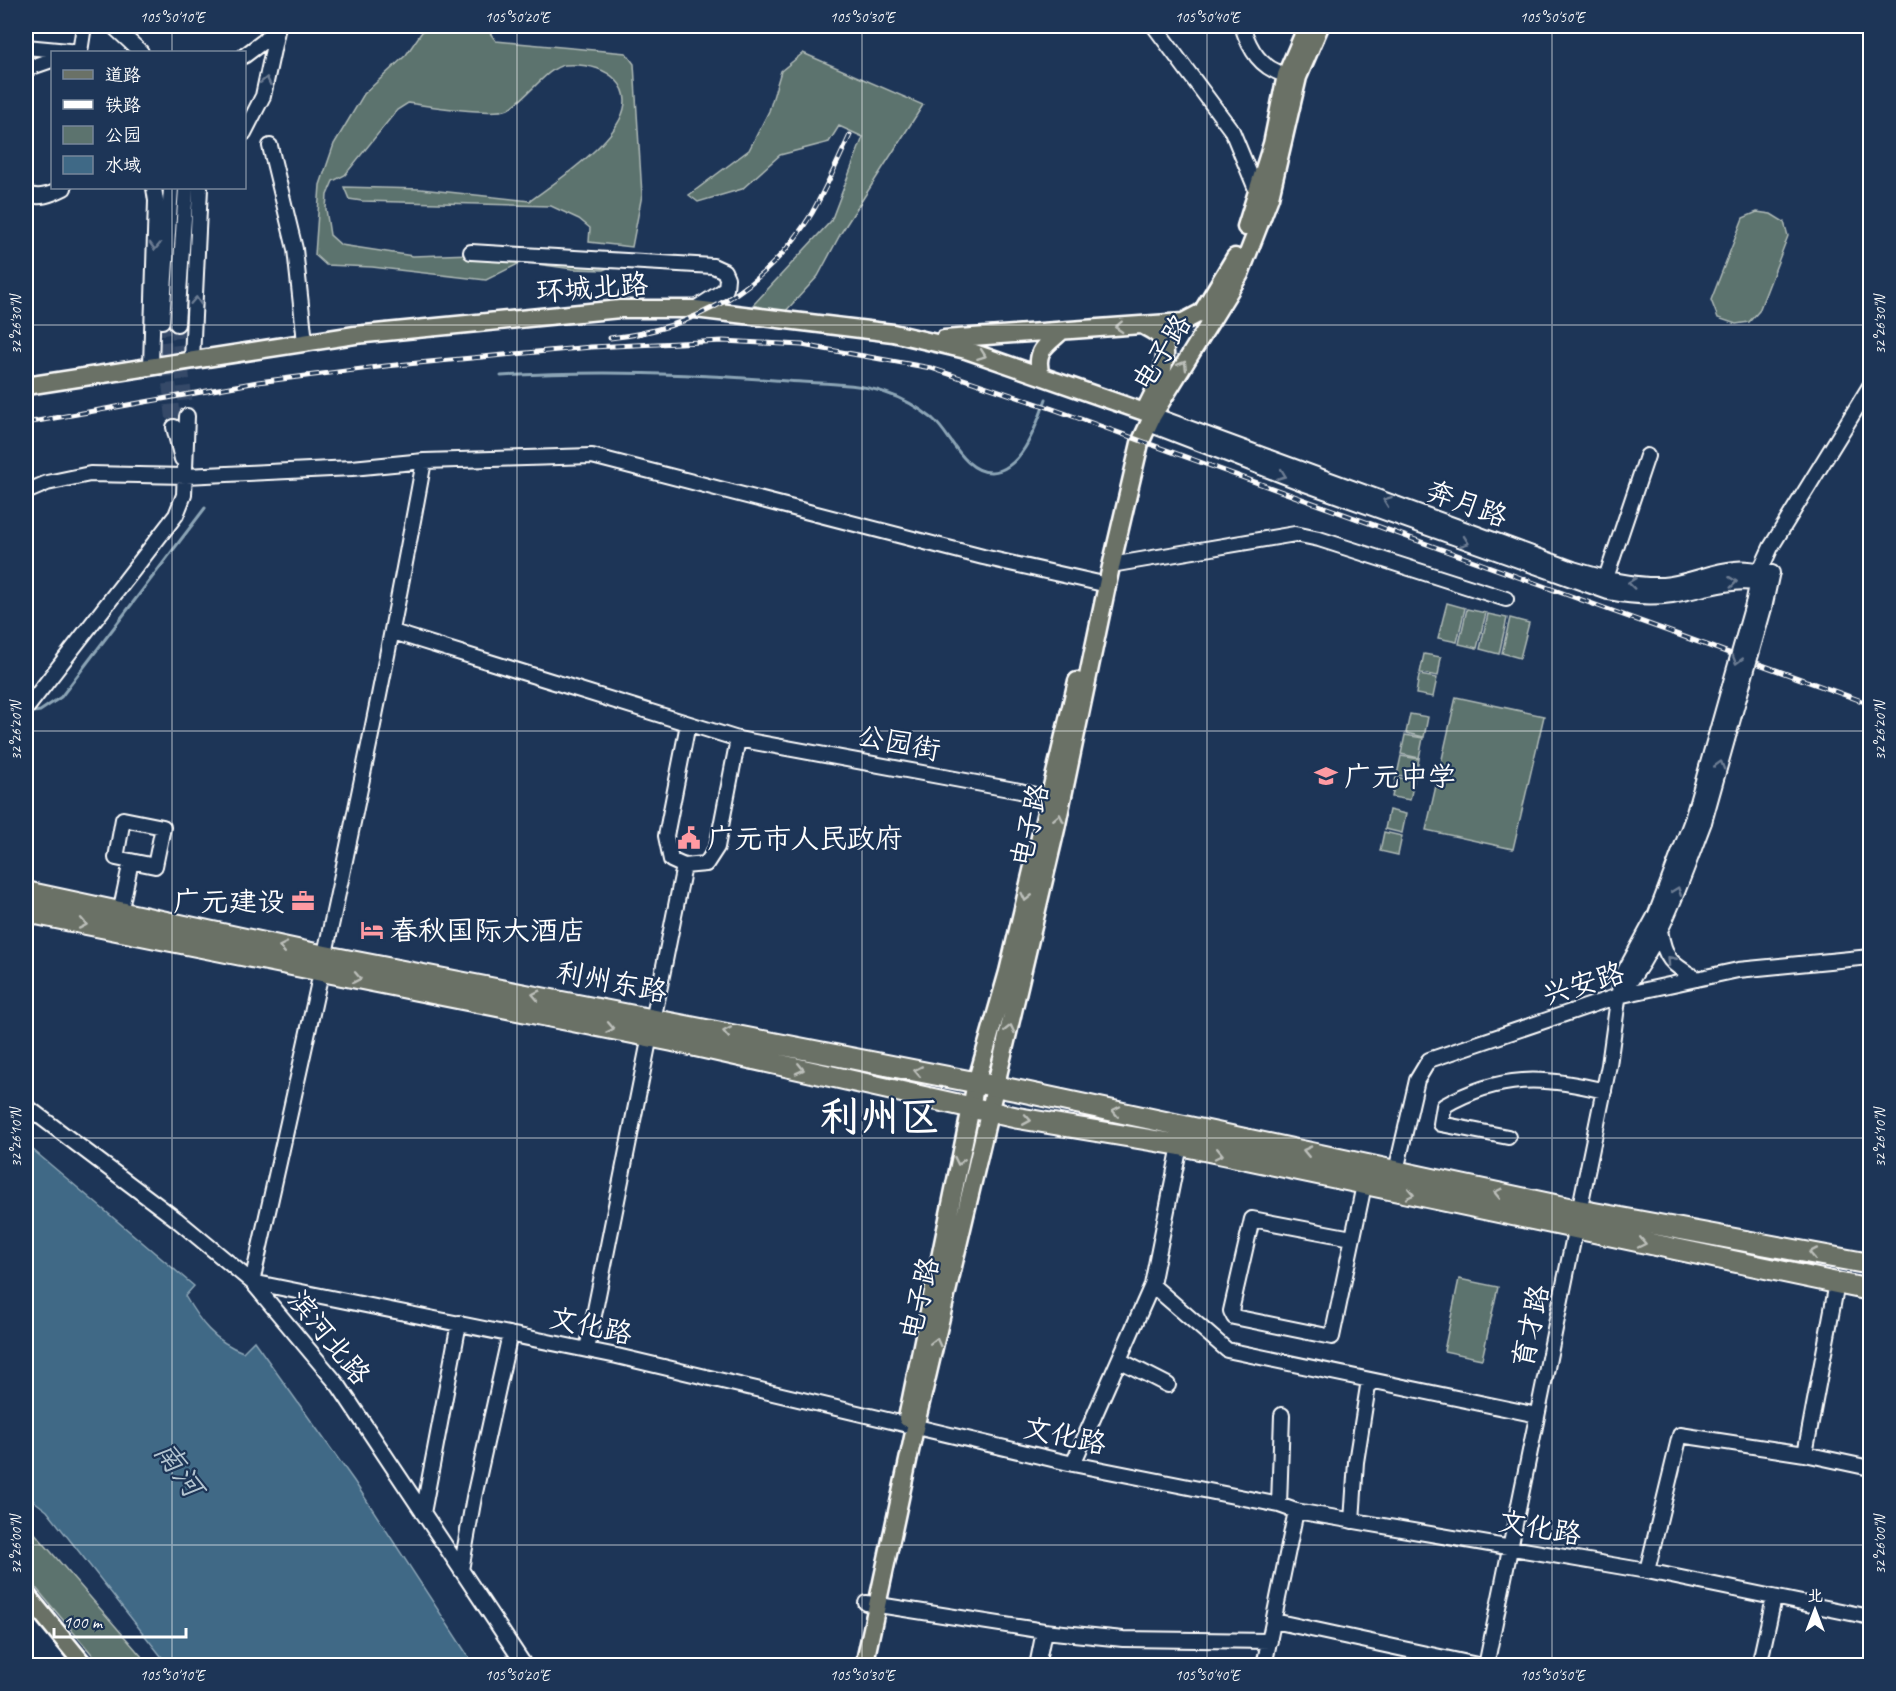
<svg xmlns="http://www.w3.org/2000/svg" width="1896" height="1691" font-family="Caveat,'LXGW WenKai TC',sans-serif">
  <style>
    .green { fill: #5c736e; stroke: #aeb9b6; stroke-width: 1.5 }
    .water { fill: #3f6986; stroke: #8ca5b6; stroke-width: 1.5 }
    .lines { fill: none; stroke-linecap: round; stroke-linejoin: round }
    .stream { stroke: #8ca5b6; stroke-width: 3 }
    .minor-tunnel { stroke: #344968; stroke-width: 14; stroke-dasharray: 14 7; stroke-linecap: butt }
    .minor-casing { stroke: #fff; stroke-width: 18 }
    .major-casing { stroke: #fff; stroke-width: 21 }
    .highway-casing { stroke: #fff; stroke-width: 24 }
    .minor { stroke: #1d3557; stroke-width: 14 }
    .major { stroke: #6a7166; stroke-width: 16 }
    .highway { stroke: #6a7166; stroke-width: 20 }
    .rail-casing { stroke: #fff; stroke-width: 5 }
    .rail { stroke: #1d3557; stroke-width: 3; stroke-dasharray: 9; stroke-linecap: butt }
    .minor-bridge-casing { stroke: #fff; stroke-width: 18; stroke-linecap: butt }
    .minor-bridge { stroke: #1d3557; stroke-width: 14 }
    .oneway { stroke: #6c7c92 }
    .oneway2 { stroke: #bcbfba }
    .ticks { fill: none; stroke: #fff; stroke-width: 1.5; stroke-opacity: 0.45 }
    .labels { text-anchor: middle; stroke-width: 4.5; stroke-linejoin: round; paint-order: stroke }
    .street-label { font-size: 28px; fill: #fff; stroke: #1d3557 }
    .poi-label { font-size: 28px; fill: #fff; stroke: #1d3557; text-anchor: start }
    .water-label { font-size: 30px; font-style: italic; fill: #b2c3cf; stroke: #1d3557 }
    .town-label { font-size: 40px; font-weight: bold; fill: #fff; stroke: #1d3557 }
    .neatline { fill: none; stroke: #fff; stroke-width: 2 }
    .ticks-label { font-size: 15px; text-anchor: middle; fill: #fff }
  </style>
  <rect width="100%" height="100%" fill="#1d3557"/>
  <filter id="ink" filterUnits="userSpaceOnUse"><feTurbulence type="fractalNoise" baseFrequency=".0167" numOctaves="2"/><feDisplacementMap in="SourceGraphic" scale="12" xChannelSelector="R" yChannelSelector="G"/><feConvolveMatrix kernelMatrix="1 2 1 2 8 2 1 2 1" color-interpolation-filters="sRGB"/></filter>
  <g filter="url(#ink)">
    <!-- green -->
    <path class="green" d="M 426,26 L 479,26 L 487,29 L 496,41 L 626,53 L 634,64 L 642,195 L 632,247 L 589,242 L 590,228 L 579,219 L 551,206 L 362,201 L 349,199 L 344,187 L 421,189 L 530,201 C 556,181 655,120 616,80 C 603,67 583,64 565,65 C 547,67 527,99 508,109 C 494,116 427,106 408,103 L 397,110 L 345,175 L 333,181 L 327,195 L 326,209 L 330,235 L 341,245 L 413,256 L 472,254 L 615,265 L 603,270 L 573,269 L 522,262 L 486,280 L 372,267 L 326,265 L 315,255 L 320,185 L 334,144 L 364,94 L 406,55 Z
      M 803,53 L 923,105 L 841,233 L 818,276 L 784,313 L 753,305 L 831,221 L 863,137 L 839,126 L 829,142 L 780,155 L 742,189 L 698,202 L 689,195 L 749,150 L 769,111 L 781,71 Z
      M 1757,212 L 1771,214 L 1784,222 L 1788,236 L 1759,311 L 1749,322 L 1736,324 L 1718,318 L 1711,300 L 1743,218 Z
      M 1447,603 L 1465,608 L 1457,642 L 1438,638 Z
      M 1467,609 L 1486,613 L 1477,648 L 1459,644 Z
      M 1488,614 L 1507,618 L 1499,654 L 1480,649 Z
      M 1510,618 L 1529,623 L 1520,658 L 1502,653 Z
      M 1424,654 L 1441,657 L 1438,676 L 1420,673 Z
      M 1419,675 L 1437,678 L 1433,697 L 1416,694 Z
      M 1456,697 L 1544,716 L 1513,849 L 1426,830 Z
      M 1410,714 L 1428,717 L 1424,737 L 1406,733 Z
      M 1405,735 L 1423,738 L 1419,758 L 1401,754 Z
      M 1401,756 L 1419,759 L 1415,778 L 1397,775 Z
      M 1396,777 L 1414,781 L 1410,800 L 1392,797 Z
      M 1389,810 L 1406,814 L 1402,833 L 1385,829 Z
      M 1384,832 L 1402,836 L 1398,855 L 1380,851 Z
      M 1459,1279 L 1498,1287 L 1482,1359 L 1444,1351 Z
      M 26,1523 L 149,1665 L 101,1665 L 26,1576 Z"/>
    <!-- water -->
    <path class="water" d="M 26,1144 L 194,1286 L 185,1296 C 200,1322 214,1341 243,1352 L 254,1341 L 354,1481 L 474,1665 L 168,1665 L 47,1511 L 26,1495 Z"/>
    <g class="lines">
      <!-- stream -->
      <path class="stream" d="M 501,376 C 597,370 691,373 787,381 C 819,384 856,382 886,393 C 905,399 918,407 933,419 C 951,435 964,473 992,472 C 1023,470 1037,423 1046,399
        M 28,713 L 40,711 L 61,697 L 205,508"/>
      <!-- minor-tunnel -->
      <path class="minor-tunnel" d="M 162,321 L 174,427
        M 177,324 L 187,416"/>
      <!-- minor casing -->
      <g class="minor-casing">
        <path id="minor" d="M 113,26 L 141,52
          M 1154,26 L 1232,131 L 1258,194
          M 1242,26 C 1250,50 1260,68 1286,75
          M 26,47 L 79,52
          M 80,52 L 84,26
          M 244,56 L 264,41 L 276,27
          M 26,69 L 52,60
          M 244,133 L 263,96 L 278,26
          M 270,146 L 295,249 L 305,342
          M 26,193 C 38,200 52,194 64,188
          M 471,252 L 713,266 L 724,271 L 727,278 L 726,289 L 695,309
          M 162,321 L 171,188
          M 177,324 L 186,188
          M 192,359 L 200,188
          M 151,365 L 156,201 L 154,188
          M 1153,415 L 1573,569 C 1603,578 1632,586 1663,585 C 1688,583 1711,571 1735,569 C 1748,567 1759,571 1772,573
          M 1149,424 L 1305,484 L 1608,592 C 1628,596 1651,598 1672,595 C 1708,589 1731,577 1768,585
          M 174,427 L 182,459
          M 424,461 C 374,736 314,1009 252,1282 L 617,1356 L 1073,1464 L 1279,1505 L 1296,1511 L 1647,1571 L 1870,1617
          M 26,492 L 47,483 L 90,474 L 186,476 L 352,468 L 424,461 L 592,456 L 983,557 L 1099,583
          M 1111,565 L 1295,534 L 1319,539 L 1506,599
          M 1606,578 L 1647,456
          M 1753,604 L 1760,571 L 1771,547 L 1870,386
          M 1764,608 L 1771,576
          M 393,632 L 738,739 L 717,847 L 706,864 L 684,866 L 671,860 L 666,836 L 688,724
          M 26,709 L 176,515 L 184,495 L 187,416
          M 738,739 L 1020,791 L 1049,799
          M 123,819 L 163,827 L 155,866 L 116,858 Z
          M 120,913 L 131,861
          M 1660,930 C 1665,961 1672,964 1697,979
          M 1620,995 C 1661,944 1681,882 1704,822
          M 26,1106 L 176,1219 L 252,1282 L 339,1386 L 525,1666
          M 1508,1137 L 1441,1124 L 1444,1106 C 1499,1074 1545,1076 1604,1091
          M 1396,1171 L 1417,1080 L 1429,1060 L 1618,996 L 1738,970 L 1870,957
          M 1352,1238 L 1252,1219 L 1231,1311 L 1234,1317 L 1332,1337 L 1364,1185
          M 1152,1285 L 1227,1350 L 1537,1415
          M 587,1350 L 684,866
          M 1119,1360 L 1168,1385
          M 1805,1454 L 1837,1283
          M 1073,1464 L 1152,1285 L 1180,1145
          M 1279,1505 L 1282,1415
          M 423,1513 L 459,1323
          M 1352,1521 L 1356,1462 L 1369,1380
          M 461,1570 L 474,1497 L 510,1334
          M 1647,1571 L 1680,1435 L 1805,1454 L 1870,1468
          M 866,1603 L 1044,1631 L 1123,1639 L 1270,1641
          M 1274,1621 L 1482,1666
          M 1037,1666 L 1044,1631
          M 1264,1666 L 1296,1511
          M 1486,1666 L 1609,1065 L 1621,978 L 1656,914 L 1692,820
          M 1759,1666 L 1774,1598"/>
      </g>
      <!-- major casing -->
      <g class="major-casing">
        <path id="major" d="M 1246,227 L 1272,144 L 1286,75 L 1307,26
          M 1142,325 C 1147,328 1154,331 1158,335 C 1177,354 1153,393 1144,412
          M 944,339 L 1183,322 L 1202,312 L 1235,257
          M 1041,376 C 1034,351 1045,346 1062,331
          M 26,386 L 355,335 L 620,309 L 695,309 L 893,333 L 966,350 L 1153,415
          M 907,1418 L 976,1083 L 1008,972 L 1077,681
          M 26,1594 L 85,1666
          M 864,1666 L 915,1428 L 1056,829 L 1110,571 L 1140,443 L 1153,415 L 1240,274 L 1270,197 L 1298,77 L 1320,26"/>
      </g>
      <!-- highway casing -->
      <g class="highway-casing">
        <path id="highway" d="M 26,892 L 325,956 L 1020,1091 L 1578,1210 L 1870,1264
          M 26,912 L 673,1041 L 1018,1118 L 1180,1145 L 1870,1290"/>
      </g>
      <!-- minor -->
      <use href="#minor" class="minor"/>
      <!-- major -->
      <use href="#major" class="major"/>
      <!-- highway -->
      <use href="#highway" class="highway"/>
      <!-- rail casing -->
      <g class="rail-casing">
        <path id="rail" d="M 610,338 C 695,329 767,288 812,213 C 826,188 838,161 850,135
          M 26,423 L 258,382 L 386,366 L 591,347 L 723,341 L 802,345 L 931,368 L 1053,409 L 1870,704"/>
      </g>
      <!-- rail -->
      <use href="#rail" class="rail"/>
      <!-- minor-bridge casing -->
      <g class="minor-bridge-casing">
        <path id="minor-bridge" d="M 1692,820 L 1753,604
          M 1704,822 L 1764,608"/>
      </g>
      <!-- minor-bridge -->
      <use href="#minor-bridge" class="minor-bridge"/>
    </g>
    <!-- one-way arrows -->
    <defs><path id="oneway-chevron" d="M-2-3.5L2.5 0L-2 3.5" fill="none" stroke-width="1.6" stroke-linecap="round" stroke-linejoin="round" transform="scale(1.5)"/></defs>
    <g class="oneway">
      <use href="#oneway-chevron" transform="translate(266 81) rotate(-78)"/>
      <use href="#oneway-chevron" transform="translate(155 246) rotate(92)"/>
      <use href="#oneway-chevron" transform="translate(196 301) rotate(-87)"/>
      <use href="#oneway-chevron" transform="translate(1282 475) rotate(21)"/>
      <use href="#oneway-chevron" transform="translate(1387 501) rotate(-160)"/>
      <use href="#oneway-chevron" transform="translate(1465 542) rotate(20)"/>
      <use href="#oneway-chevron" transform="translate(1733 582) rotate(-7)"/>
      <use href="#oneway-chevron" transform="translate(1632 583) rotate(-173)"/>
      <use href="#oneway-chevron" transform="translate(1737 660) rotate(106)"/>
      <use href="#oneway-chevron" transform="translate(1720 765) rotate(-74)"/>
      <use href="#oneway-chevron" transform="translate(1677 891) rotate(-69)"/>
      <use href="#oneway-chevron" transform="translate(1671 960) rotate(-132)"/>
    </g>
    <g class="oneway2">
      <use href="#oneway-chevron" transform="translate(1119 327) rotate(177)"/>
      <use href="#oneway-chevron" transform="translate(982 355) rotate(20)"/>
      <use href="#oneway-chevron" transform="translate(1183 365) rotate(-59)"/>
      <use href="#oneway-chevron" transform="translate(1059 818) rotate(-78)"/>
      <use href="#oneway-chevron" transform="translate(1026 897) rotate(103)"/>
      <use href="#oneway-chevron" transform="translate(83 924) rotate(11)"/>
      <use href="#oneway-chevron" transform="translate(283 947) rotate(-168)"/>
      <use href="#oneway-chevron" transform="translate(357 978) rotate(11)"/>
      <use href="#oneway-chevron" transform="translate(536 995) rotate(-169)"/>
      <use href="#oneway-chevron" transform="translate(610 1028) rotate(11)"/>
      <use href="#oneway-chevron" transform="translate(1010 1029) rotate(-77)"/>
      <use href="#oneway-chevron" transform="translate(727 1032) rotate(-169)"/>
      <use href="#oneway-chevron" transform="translate(800 1069) rotate(13)"/>
      <use href="#oneway-chevron" transform="translate(918 1071) rotate(-169)"/>
      <use href="#oneway-chevron" transform="translate(1116 1111) rotate(-168)"/>
      <use href="#oneway-chevron" transform="translate(1027 1120) rotate(10)"/>
      <use href="#oneway-chevron" transform="translate(1307 1151) rotate(-167)"/>
      <use href="#oneway-chevron" transform="translate(1219 1154) rotate(12)"/>
      <use href="#oneway-chevron" transform="translate(959 1161) rotate(102)"/>
      <use href="#oneway-chevron" transform="translate(1498 1193) rotate(-168)"/>
      <use href="#oneway-chevron" transform="translate(1410 1194) rotate(12)"/>
      <use href="#oneway-chevron" transform="translate(1642 1243) rotate(12)"/>
      <use href="#oneway-chevron" transform="translate(1813 1253) rotate(-169)"/>
      <use href="#oneway-chevron" transform="translate(936 1342) rotate(-76)"/>
    </g>
  </g>
  <!-- ticks -->
  <path class="ticks" d="M 172,26 L 172,52M 517,26 L 517,1666M 862,26 L 862,1666M 1207,26 L 1207,1666M 1552,26 L 1552,1666M 172,188 L 172,1666M 26,325 L 1870,325M 26,731 L 1870,731M 26,1138 L 1870,1138M 26,1545 L 1870,1545"/>
  <!-- icons -->
  <defs>
    <g id="school-bare" transform="scale(1.8)"><path d="M0-5L7-2L0 1L-7-2ZM-4 1L0 2.5L4 1V4Q0 6-4 4Z" fill="#ff9aa2" stroke="#1d3557" stroke-width="2.5" paint-order="stroke"/></g>
    <g id="civic-bare" transform="scale(1.8)"><path d="M-.6-6.5H3V-4.5H.6V-3L4-1V1h2V6H-6V1h2V-1L-.6-3ZM-1.2 2.5V6h2.4V2.5Z" fill="#ff9aa2" stroke="#1d3557" stroke-width="2.5" paint-order="stroke"/></g>
    <g id="office-bare" transform="scale(1.8)"><path d="M-6-3h4V-5.5h4V-3h4V5H-6ZM-1-4.5V-3h2v-1.5ZM-6 0V1H6V0Z" fill="#ff9aa2" stroke="#1d3557" stroke-width="2.5" paint-order="stroke"/></g>
    <g id="hotel-bare" transform="scale(1.8)"><path d="M-6-4.5h1.5V1H6V5H4.5V3h-9V5H-6ZM-4 0a1.8 1.8 0 1 1 3.6 0ZM.5 0V-2.5h3Q6-2.5 6 0Z" fill="#ff9aa2" stroke="#1d3557" stroke-width="2.5" paint-order="stroke"/></g>
  </defs>
  <g fill-rule="evenodd">
    <use href="#school-bare" x="1326" y="776"/>
    <use href="#civic-bare" x="689" y="838"/>
    <use href="#office-bare" x="303" y="901"/>
    <use href="#hotel-bare" x="372" y="930"/>
  </g>
  <g class="labels">
    <!-- street labels -->
    <g class="street-label">
      <text transform="translate(592 287) rotate(-4)" y="10">环城北路</text>
      <text transform="translate(1161 352) rotate(-58)" y="10">电子路</text>
      <text transform="translate(1467 503) rotate(20)" y="10">奔月路</text>
      <text transform="translate(899 742) rotate(11)" y="10">公园街</text>
      <text transform="translate(1029 825) rotate(-77)" y="10">电子路</text>
      <text transform="translate(612 981) rotate(11)" y="10">利州东路</text>
      <text transform="translate(1583 983) rotate(-17)" y="10">兴安路</text>
      <text transform="translate(919 1298) rotate(-76)" y="10">电子路</text>
      <text transform="translate(591 1325) rotate(12)" y="10">文化路</text>
      <text transform="translate(1530 1326) rotate(-78)" y="10">育才路</text>
      <text transform="translate(330 1337) rotate(51)" y="10">滨河北路</text>
      <text transform="translate(1065 1435) rotate(12)" y="10">文化路</text>
      <text transform="translate(1540 1527) rotate(10)" y="10">文化路</text>
    </g>
    <!-- poi labels -->
    <g class="poi-label">
      <text x="1344" y="786">广元中学</text>
      <text x="707" y="848">广元市人民政府</text>
      <text x="285" y="911" text-anchor="end">广元建设</text>
      <text x="390" y="940">春秋国际大酒店</text>
    </g>
    <!-- water labels -->
    <g class="water-label">
      <text transform="translate(179 1469) rotate(54)" y="10">南河</text>
    </g>
    <!-- town labels -->
    <g class="town-label">
      <text x="880" y="1130">利州区</text>
    </g>
  </g>
  <!-- margin -->
  <rect width="1896" height="1691" fill="none" stroke="#1d3557" stroke-width="66"/>
  <!-- legend -->
  <rect x="51" y="51" width="195" height="138" fill="#1d3557" stroke="#77869a" stroke-width="1.5"/>
  <rect x="63" y="70" width="30" height="9" fill="#6a7166" stroke="#77869a" stroke-width="1.5"/>
  <text x="105" y="81" font-size="18" fill="#ffffff">道路</text>
  <rect x="63" y="100" width="30" height="9" fill="#ffffff" stroke="#77869a" stroke-width="1.5"/>
  <text x="105" y="111" font-size="18" fill="#ffffff">铁路</text>
  <rect x="63" y="126" width="30" height="18" fill="#5c736e" stroke="#77869a" stroke-width="1.5"/>
  <text x="105" y="141" font-size="18" fill="#ffffff">公园</text>
  <rect x="63" y="156" width="30" height="18" fill="#3f6986" stroke="#77869a" stroke-width="1.5"/>
  <text x="105" y="171" font-size="18" fill="#ffffff">水域</text>
  <!-- north arrow -->
  <g transform="translate(1815 1610)" stroke="#1d3557" stroke-width="4.5" paint-order="stroke">
  <path d="M0-4.5L10 22L0 15L-10 22Z" fill="#ffffff"/>
  <text y="-9" font-size="16" font-weight="bold" text-anchor="middle" fill="#ffffff">北</text>
  </g>
  <!-- scale -->
  <path d="M54 1628v9h132v-9" fill="none" stroke="#ffffff" stroke-width="3"/>
  <text x="63" y="1628" font-size="18" fill="#ffffff" stroke="#1d3557" stroke-width="4.5" paint-order="stroke">100 m</text>
  <rect x="33" y="33" width="1830" height="1625" class="neatline"/>
  <g class="ticks-label">
    <text x="172" y="22">105°50'10"E</text>
    <text x="517" y="22">105°50'20"E</text>
    <text x="862" y="22">105°50'30"E</text>
    <text x="1207" y="22">105°50'40"E</text>
    <text x="1552" y="22">105°50'50"E</text>
    <text transform="translate(16 325) rotate(-90)" y="5">32°26'30"N</text>
    <text transform="translate(1880 325) rotate(-90)" y="5">32°26'30"N</text>
    <text transform="translate(16 731) rotate(-90)" y="5">32°26'20"N</text>
    <text transform="translate(1880 731) rotate(-90)" y="5">32°26'20"N</text>
    <text transform="translate(16 1138) rotate(-90)" y="5">32°26'10"N</text>
    <text transform="translate(1880 1138) rotate(-90)" y="5">32°26'10"N</text>
    <text transform="translate(16 1545) rotate(-90)" y="5">32°26'00"N</text>
    <text transform="translate(1880 1545) rotate(-90)" y="5">32°26'00"N</text>
    <text x="172" y="1680">105°50'10"E</text>
    <text x="517" y="1680">105°50'20"E</text>
    <text x="862" y="1680">105°50'30"E</text>
    <text x="1207" y="1680">105°50'40"E</text>
    <text x="1552" y="1680">105°50'50"E</text>
  </g>
</svg>
